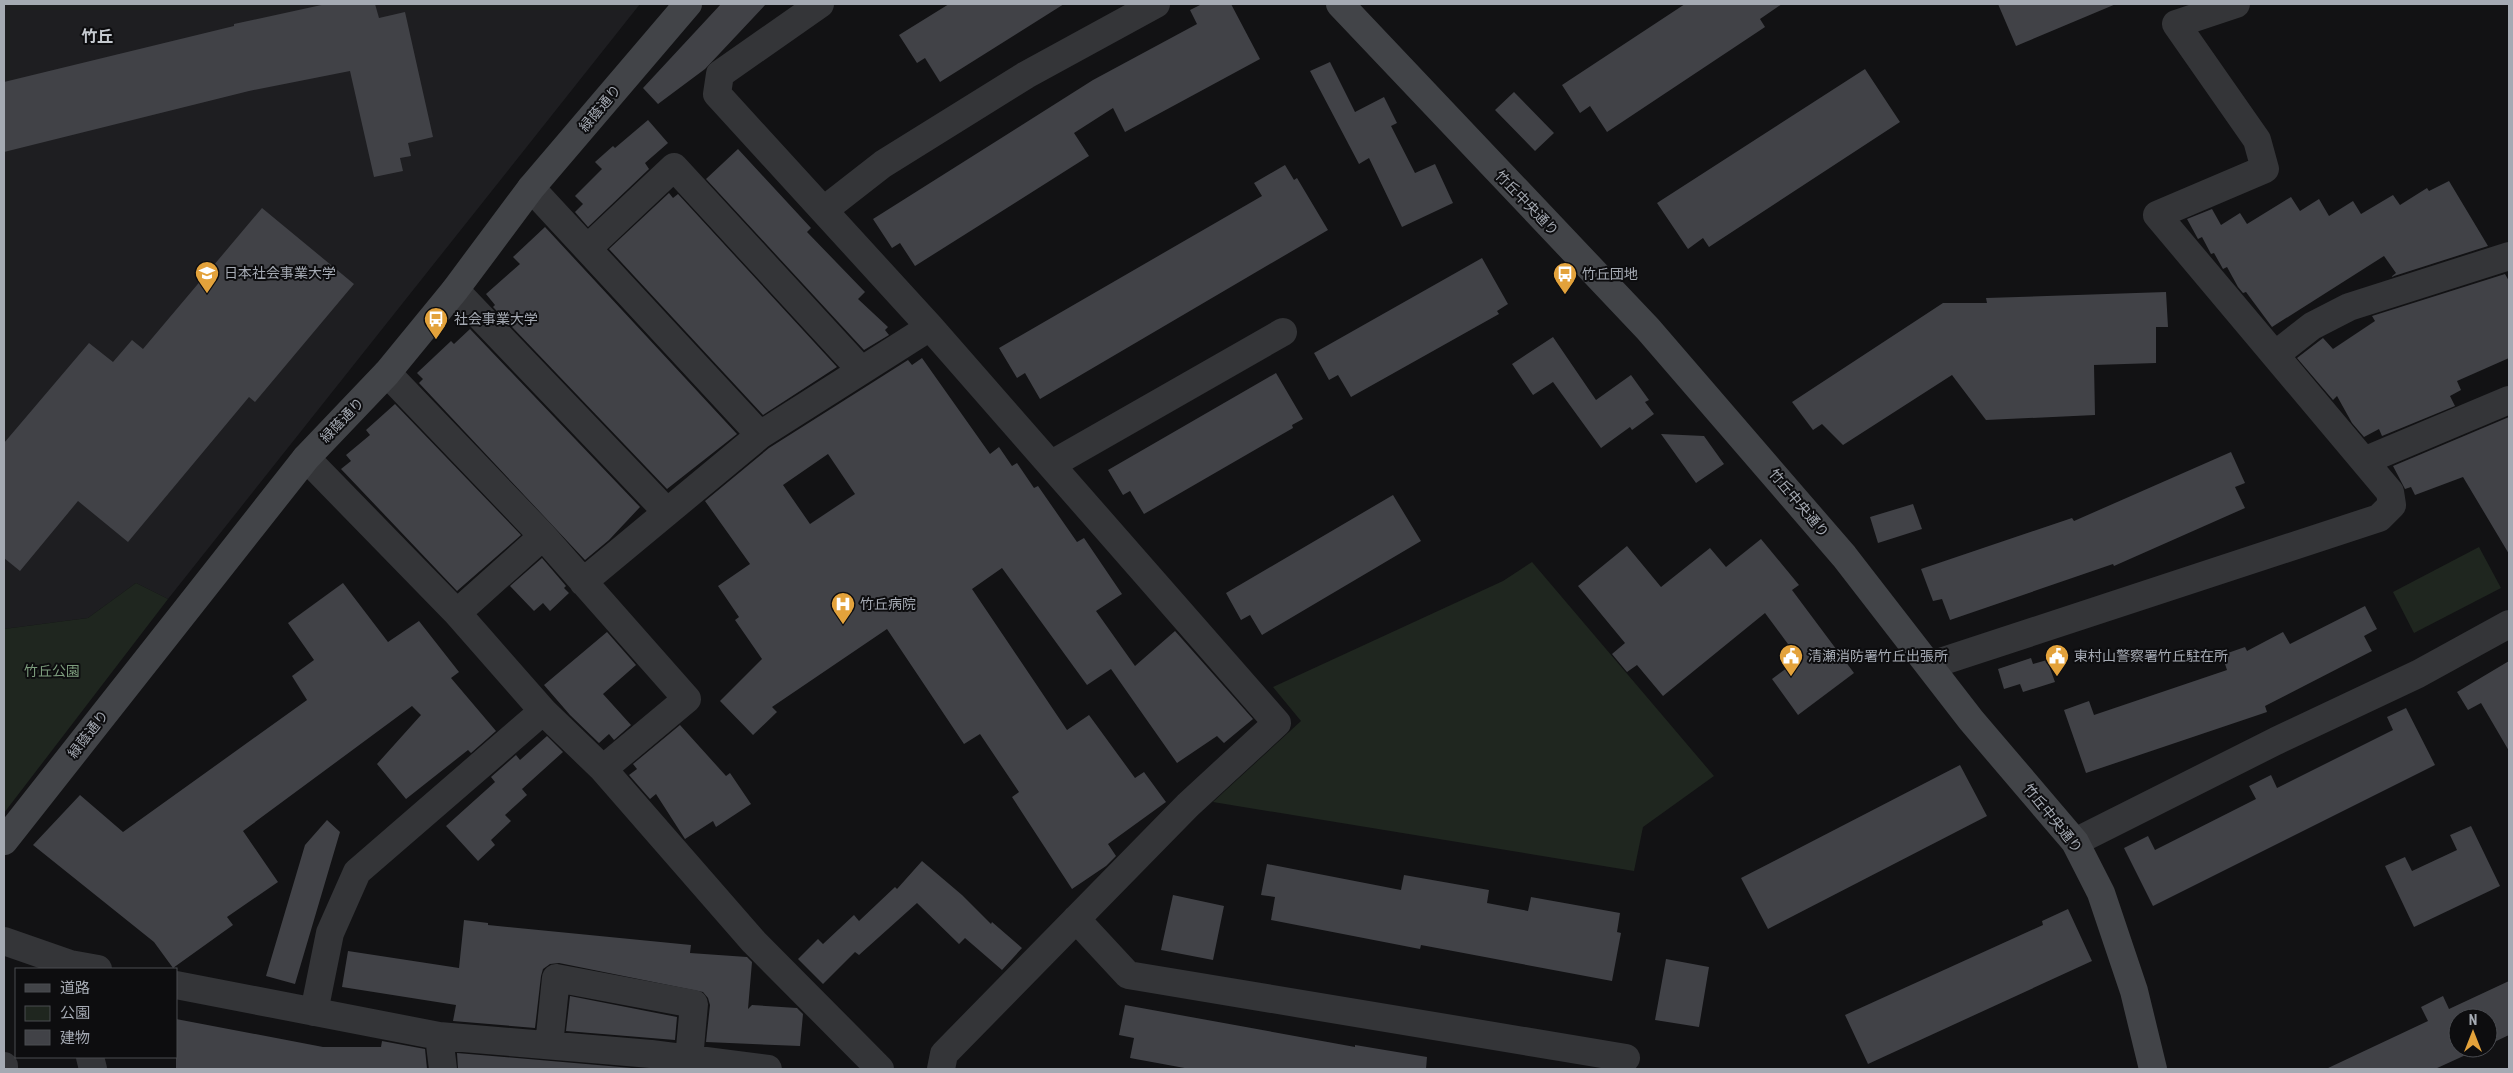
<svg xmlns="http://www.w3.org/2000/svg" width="2513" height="1073" font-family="'Roboto Condensed','Noto Sans JP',sans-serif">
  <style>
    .built { fill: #1e1e21 }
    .green { fill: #1f261f }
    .building { fill: #414247; fill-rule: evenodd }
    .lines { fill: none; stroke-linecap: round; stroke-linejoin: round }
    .street { stroke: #343538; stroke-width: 28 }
    .secondary { stroke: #424448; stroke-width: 28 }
    .labels { text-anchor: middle; stroke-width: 4; stroke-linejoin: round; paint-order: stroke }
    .street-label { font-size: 14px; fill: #a5aab3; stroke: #0d0d0f }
    .poi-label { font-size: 14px; fill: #a5aab3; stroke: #0d0d0f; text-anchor: start }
    .park-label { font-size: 14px; fill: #7d9d7d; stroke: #0d0d0f }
    .quarter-label { font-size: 16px; font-weight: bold; fill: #c5c9cf; stroke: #0d0d0f }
  </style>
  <rect width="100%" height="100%" fill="#121214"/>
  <!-- built -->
  <path class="built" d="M 4,4 L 640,4 L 168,599 L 136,583 L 88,618 L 4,629 Z"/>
  <!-- green -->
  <path class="green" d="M 2479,547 L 2501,588 L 2414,633 L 2393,592 Z
    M 1532,562 L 1714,776 L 1643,827 L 1634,871 L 1213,802 L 1301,721 L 1273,687 L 1503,581 Z
    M 136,583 L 168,599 L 4,813 L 4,629 L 88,618 Z"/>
  <!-- building -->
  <path class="building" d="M 326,4 L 375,4 L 379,18 L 405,12 L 433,137 L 408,143 L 411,156 L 400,158 L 403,171 L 374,177 L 350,71 L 249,91 L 4,152 L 4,82 L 234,26 L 234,24 Z
    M 721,4 L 766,4 L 705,69 L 658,104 L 643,88 Z
    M 949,4 L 1064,4 L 940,82 L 925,58 L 917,63 L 899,35 Z
    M 1202,4 L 1231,4 L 1260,59 L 1125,132 L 1113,108 L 1074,133 L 1089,156 L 915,266 L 900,243 L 892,248 L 873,219 L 1093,80 L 1197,24 L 1190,10 Z
    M 1685,4 L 1782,4 L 1760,19 L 1765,27 L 1607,132 L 1590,106 L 1580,113 L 1562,85 Z
    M 1998,4 L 2116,4 L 2016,46 Z
    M 1330,62 L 1355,112 L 1384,97 L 1397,123 L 1391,126 L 1415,173 L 1435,164 L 1453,203 L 1402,227 L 1369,158 L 1359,164 L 1310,71 Z
    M 1865,69 L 1900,122 L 1709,247 L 1703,238 L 1688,249 L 1657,203 Z
    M 1514,92 L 1554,133 L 1535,151 L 1495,110 Z
    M 648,120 L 668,143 L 645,163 L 649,169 L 588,227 L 575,212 L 583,204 L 575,196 L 602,169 L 595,162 L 613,146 L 615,148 Z
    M 738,149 L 811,228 L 807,232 L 865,292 L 858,299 L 888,327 L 885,330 L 889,335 L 864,350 L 706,179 Z
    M 1285,165 L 1294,180 L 1297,178 L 1328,230 L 1040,399 L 1025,373 L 1017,378 L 999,348 L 1262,196 L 1254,183 Z
    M 2449,181 L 2488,246 L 2391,277 L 2396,273 L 2384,256 L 2272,327 L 2246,292 L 2243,293 L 2238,287 L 2227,267 L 2223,269 L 2214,253 L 2211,254 L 2202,237 L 2198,239 L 2187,219 L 2212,209 L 2221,225 L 2240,213 L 2247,224 L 2291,197 L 2300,211 L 2319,199 L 2329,216 L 2353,201 L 2361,214 L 2393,195 L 2400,205 L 2427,188 L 2429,191 Z
    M 669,193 L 673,198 L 678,194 L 837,367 L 763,415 L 609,249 Z
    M 262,208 L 354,284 L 255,402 L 249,397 L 128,542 L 78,501 L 20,571 L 4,558 L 4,443 L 89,343 L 113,362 L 132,340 L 143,349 Z
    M 545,227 L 737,434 L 667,489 L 493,307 L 495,305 L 486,294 L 520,264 L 513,257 Z
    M 1482,258 L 1508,304 L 1497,311 L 1499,314 L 1351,397 L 1338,375 L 1329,380 L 1314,353 Z
    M 2505,274 L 2509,281 L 2509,358 L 2457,381 L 2461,390 L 2450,396 L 2455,406 L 2382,436 L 2379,429 L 2364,437 L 2352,423 L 2337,396 L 2333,400 L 2297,358 L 2323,338 L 2333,349 L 2375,321 L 2372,316 Z
    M 2166,292 L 2168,327 L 2156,327 L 2156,363 L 2094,365 L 2095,415 L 1986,420 L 1952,375 L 1843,445 L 1822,424 L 1813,430 L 1792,402 L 1943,303 L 1987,303 L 1986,298 Z
    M 470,329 L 640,507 L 609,540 L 585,560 L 419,383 L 423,379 L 417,373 L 451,341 L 454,344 Z
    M 1553,337 L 1596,400 L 1631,375 L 1649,400 L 1645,402 L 1654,414 L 1632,430 L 1630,427 L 1601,448 L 1553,382 L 1533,395 L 1512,364 Z
    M 922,358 L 990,454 L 999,447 L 1012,466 L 1017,463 L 1034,488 L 1038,486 L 1077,542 L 1084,538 L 1122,594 L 1096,611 L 1135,666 L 1175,631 L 1253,719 L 1224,743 L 1217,736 L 1177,763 L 1111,669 L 1087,685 L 1002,568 L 972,589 L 1067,730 L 1089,715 L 1135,778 L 1144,772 L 1166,802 L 1108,844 L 1116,856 L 1106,866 L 1072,889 L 1012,797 L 1019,792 L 980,734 L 964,744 L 887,629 L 772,707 L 777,712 L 753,735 L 720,701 L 762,659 L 735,620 L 739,617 L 718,586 L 750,564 L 705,501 L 769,448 L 908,360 L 912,365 ZM 828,454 L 855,494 L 810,524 L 783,485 Z
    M 1276,373 L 1303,419 L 1292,425 L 1293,428 L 1144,514 L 1130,491 L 1123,495 L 1108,470 Z
    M 395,404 L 521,535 L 457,591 L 341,469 L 351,461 L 346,455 L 370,435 L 366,430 Z
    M 2509,417 L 2509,554 L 2463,477 L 2415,495 L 2411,487 L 2405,489 L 2393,466 Z
    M 1661,434 L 1704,436 L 1724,464 L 1696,483 Z
    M 2231,452 L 2245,483 L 2235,487 L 2245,508 L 2114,566 L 2113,564 L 1950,620 L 1942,599 L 1933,601 L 1921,569 L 2072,518 L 2074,521 Z
    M 1393,495 L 1421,541 L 1262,635 L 1250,615 L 1241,620 L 1226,593 Z
    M 1913,504 L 1922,529 L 1878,543 L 1870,517 Z
    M 1761,539 L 1799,585 L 1792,590 L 1854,673 L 1798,715 L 1772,679 L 1799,659 L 1765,613 L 1663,696 L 1637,665 L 1627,672 L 1612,654 L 1625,643 L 1578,586 L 1627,546 L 1661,587 L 1710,548 L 1726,567 Z
    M 542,558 L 566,586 L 564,588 L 569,593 L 550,611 L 543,603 L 534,611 L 510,586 Z
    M 343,583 L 388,642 L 419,621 L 459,672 L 451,678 L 496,731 L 471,753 L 468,750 L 406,799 L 377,764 L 421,715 L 412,706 L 243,831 L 278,882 L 227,917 L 233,925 L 173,968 L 154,942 L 33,845 L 80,795 L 123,832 L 307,700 L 292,676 L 314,660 L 288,623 Z
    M 2365,606 L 2377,629 L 2364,636 L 2372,651 L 2265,706 L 2267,712 L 2086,773 L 2064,710 L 2089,701 L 2094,715 L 2227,670 L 2222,655 L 2245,647 L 2247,651 L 2283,632 L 2290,644 Z
    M 607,632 L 636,665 L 603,694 L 631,725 L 614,740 L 609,734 L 599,743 L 570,715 L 544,685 Z
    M 2031,658 L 2033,664 L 2047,660 L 2055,682 L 2023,692 L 2020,684 L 2004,689 L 1998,669 Z
    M 2509,661 L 2509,751 L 2481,703 L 2468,710 L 2457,692 Z
    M 2406,708 L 2435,765 L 2153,906 L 2124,848 L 2148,836 L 2155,850 L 2256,799 L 2249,786 L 2271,775 L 2277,788 L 2393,730 L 2387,717 Z
    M 680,725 L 726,776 L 730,773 L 751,804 L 716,827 L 713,821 L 685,839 L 656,794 L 650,799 L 629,775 L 637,769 L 633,764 Z
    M 547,736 L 563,752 L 522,789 L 527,795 L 505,815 L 511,821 L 491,840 L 495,845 L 478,861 L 446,826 L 495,782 L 491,777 L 516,755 L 520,760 Z
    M 1960,765 L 1987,816 L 1768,929 L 1741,878 Z
    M 327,820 L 340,832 L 295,984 L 266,976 L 305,845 Z
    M 2471,826 L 2500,886 L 2414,927 L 2385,866 L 2405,857 L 2412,871 L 2457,850 L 2450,835 Z
    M 922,861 L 962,895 L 991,924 L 992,922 L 1022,948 L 1002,970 L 965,938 L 959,944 L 917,903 L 859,955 L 855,952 L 823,984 L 798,959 L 818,939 L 823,944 L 854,915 L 859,921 L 895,887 L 897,889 Z
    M 1267,864 L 1401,890 L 1404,875 L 1489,890 L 1487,903 L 1528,911 L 1531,897 L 1620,913 L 1617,932 L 1621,933 L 1612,981 L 1421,945 L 1420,949 L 1271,920 L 1275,897 L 1261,895 Z
    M 1173,895 L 1224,906 L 1213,960 L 1161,950 Z
    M 2068,909 L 2092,961 L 1868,1064 L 1845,1015 L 2043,925 L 2042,921 Z
    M 464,920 L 488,923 L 488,925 L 691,945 L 690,953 L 747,957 L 752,962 L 748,1009 L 752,1005 L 797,1008 L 803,1014 L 800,1046 L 706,1042 L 710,1005 L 708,998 L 703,992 L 559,963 L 550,964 L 543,969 L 541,976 L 535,1028 L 453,1021 L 456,1005 L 342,987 L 348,951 L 459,968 Z
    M 1666,959 L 1709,967 L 1699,1027 L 1655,1020 Z
    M 2509,981 L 2509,1035 L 2488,1045 L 2488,1018 L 2458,1018 L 2458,1048 L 2481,1048 L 2435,1069 L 2326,1069 L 2428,1021 L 2421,1007 L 2443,996 L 2449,1009 Z
    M 570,996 L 677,1017 L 675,1040 L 566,1031 Z
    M 1125,1005 L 1355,1047 L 1355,1045 L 1427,1057 L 1426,1069 L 1190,1069 L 1130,1058 L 1134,1038 L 1119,1035 Z
    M 176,1019 L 323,1047 L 381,1047 L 382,1041 L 425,1049 L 427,1069 L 176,1069 Z
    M 457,1053 L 632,1068 L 632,1069 L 458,1069 Z"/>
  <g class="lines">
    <!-- street -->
    <path class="street" d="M 820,4 L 720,74 L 717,94 L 930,327 L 1277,723 L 1188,805 L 944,1054 L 941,1069
      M 531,188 L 760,435
      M 824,210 L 883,164 L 1026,75 L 1156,4
      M 588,248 L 674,167 L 861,370
      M 455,290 L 667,512
      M 2275,355 L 2312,326 L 2349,307 L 2509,256
      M 387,373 L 543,536 L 687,699 L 603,769
      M 306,458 L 457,613 L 543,711 L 603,769 L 754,942 L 880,1069
      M 2364,461 L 2509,400
      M 1052,464 L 1283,332
      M 583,582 L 760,435 L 930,327
      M 457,613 L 543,536
      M 1931,665 L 2379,518 L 2392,505 L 2390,492 L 2157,215 L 2265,169 L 2257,140 L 2176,24 L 2236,4
      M 2075,842 L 2276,741 L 2418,674 L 2509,624
      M 1076,919 L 1128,975 L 1626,1058
      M 4,941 L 70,964 L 98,969
      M 176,985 L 439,1036 L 651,1054 L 768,1069
      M 314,1012 L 330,933 L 357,872 L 543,711
      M 439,1036 L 443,1069
      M 549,1045 L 556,978 L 694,1004 L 689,1059
      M 90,1057 L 93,1069
      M 4,1066 L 4,1069"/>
    <!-- secondary -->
    <path class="secondary" d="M 1340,4 L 1648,329 L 1844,556 L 1971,720 L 2075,842 L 2101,893 L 2134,991 L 2153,1069
      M 4,841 L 306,458 L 387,373 L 455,290 L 531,188 L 688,4"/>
  </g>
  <!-- icons -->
  <defs>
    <g id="university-pin" transform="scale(1.25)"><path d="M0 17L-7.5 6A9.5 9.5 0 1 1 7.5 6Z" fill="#e3a23b" stroke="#0d0d0f"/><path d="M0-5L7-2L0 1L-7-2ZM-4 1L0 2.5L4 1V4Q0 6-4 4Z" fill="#fff"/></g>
    <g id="bus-pin" transform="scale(1.25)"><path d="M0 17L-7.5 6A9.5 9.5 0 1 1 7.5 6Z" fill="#e3a23b" stroke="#0d0d0f"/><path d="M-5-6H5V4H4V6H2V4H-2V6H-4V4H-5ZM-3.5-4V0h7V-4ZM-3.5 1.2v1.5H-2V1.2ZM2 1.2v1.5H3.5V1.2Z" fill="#fff"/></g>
    <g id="hospital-pin" transform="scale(1.25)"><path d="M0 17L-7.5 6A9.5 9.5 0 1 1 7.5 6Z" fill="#e3a23b" stroke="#0d0d0f"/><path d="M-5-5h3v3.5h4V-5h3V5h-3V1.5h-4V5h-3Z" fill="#fff"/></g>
    <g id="civic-pin" transform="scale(1.25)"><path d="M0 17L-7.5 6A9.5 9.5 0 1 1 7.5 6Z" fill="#e3a23b" stroke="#0d0d0f"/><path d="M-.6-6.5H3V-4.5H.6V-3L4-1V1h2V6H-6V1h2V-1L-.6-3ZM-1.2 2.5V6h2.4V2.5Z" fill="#fff"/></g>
  </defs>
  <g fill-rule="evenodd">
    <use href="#university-pin" x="207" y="273"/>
    <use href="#bus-pin" x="1565" y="274"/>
    <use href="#bus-pin" x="436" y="319"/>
    <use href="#hospital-pin" x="843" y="604"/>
    <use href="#civic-pin" x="1791" y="656"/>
    <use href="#civic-pin" x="2057" y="656"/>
  </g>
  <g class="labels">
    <!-- street labels -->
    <g class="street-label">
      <text transform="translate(600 108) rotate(-50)" y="5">緑蔭通り</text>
      <text transform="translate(1527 203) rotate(46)" y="5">竹丘中央通り</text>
      <text transform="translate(342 420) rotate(-46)" y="5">緑蔭通り</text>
      <text transform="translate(1799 503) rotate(50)" y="5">竹丘中央通り</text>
      <text transform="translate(88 734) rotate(-52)" y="5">緑蔭通り</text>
      <text transform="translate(2053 818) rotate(51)" y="5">竹丘中央通り</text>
    </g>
    <!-- poi labels -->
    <g class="poi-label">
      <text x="224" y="278">日本社会事業大学</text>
      <text x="1582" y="279">竹丘団地</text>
      <text x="454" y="324">社会事業大学</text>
      <text x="860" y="609">竹丘病院</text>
      <text x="1808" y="661">清瀬消防署竹丘出張所</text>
      <text x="2074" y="661">東村山警察署竹丘駐在所</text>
    </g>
    <!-- park labels -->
    <g class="park-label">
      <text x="52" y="676">竹丘公園</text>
    </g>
    <!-- quarter labels -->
    <g class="quarter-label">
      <text x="97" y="42">竹丘</text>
    </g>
  </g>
  <!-- border -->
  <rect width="2513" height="1073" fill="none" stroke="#a5aab3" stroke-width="10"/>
  <!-- legend -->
  <rect x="15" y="968" width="162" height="90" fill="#0d0d0f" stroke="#4a4c51"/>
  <rect x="25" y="984" width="25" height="8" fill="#424448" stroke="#4a4c51"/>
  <text x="60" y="993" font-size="15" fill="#a5aab3">道路</text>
  <rect x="25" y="1006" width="25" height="15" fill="#1f261f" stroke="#4a4c51"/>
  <text x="60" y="1018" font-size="15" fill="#a5aab3">公園</text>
  <rect x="25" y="1030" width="25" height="15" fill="#414247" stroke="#4a4c51"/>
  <text x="60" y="1043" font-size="15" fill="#a5aab3">建物</text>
  <!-- north arrow -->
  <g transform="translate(2473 1033)"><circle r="24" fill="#0d0d0f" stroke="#4a4c51"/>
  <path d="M0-4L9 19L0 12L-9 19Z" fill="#e3a23b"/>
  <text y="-8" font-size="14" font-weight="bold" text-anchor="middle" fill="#a5aab3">N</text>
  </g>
</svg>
